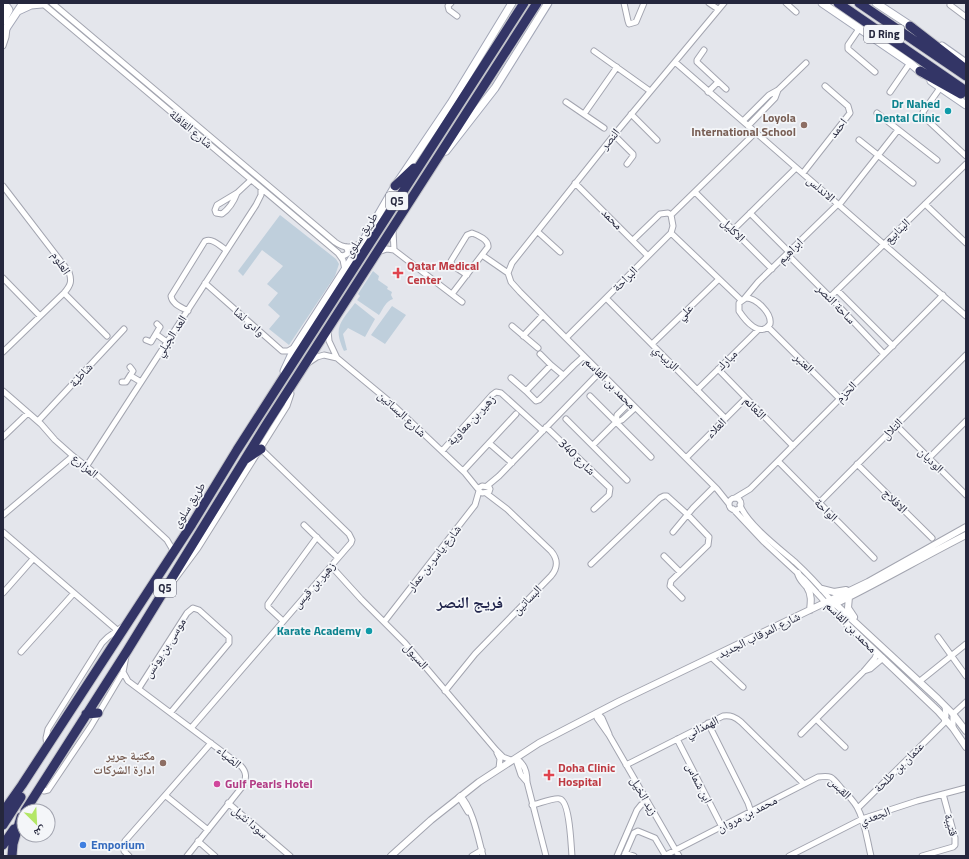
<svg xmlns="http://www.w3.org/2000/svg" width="969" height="859" font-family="'Titillium Web','Noto Naskh Arabic',sans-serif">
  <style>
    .green { fill: #bfcfdc }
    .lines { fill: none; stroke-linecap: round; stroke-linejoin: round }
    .minor-casing { stroke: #a3a5b0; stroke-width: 7 }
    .tertiary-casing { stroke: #a3a5b0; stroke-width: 8 }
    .secondary-casing { stroke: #a3a7b7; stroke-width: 9 }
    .motorway-casing { stroke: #c2c3c9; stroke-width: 11 }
    .minor { stroke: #fff; stroke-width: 5 }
    .tertiary { stroke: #fff; stroke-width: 6 }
    .secondary { stroke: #fff; stroke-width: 7 }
    .motorway { stroke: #333566; stroke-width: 9 }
    .culture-dot { fill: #0f9aa8; stroke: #f4f6f9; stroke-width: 1.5 }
    .education-dot { fill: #8d6e63; stroke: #f4f6f9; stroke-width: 1.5 }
    .health-dot { fill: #e0444e; stroke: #f4f6f9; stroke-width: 1.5 }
    .hotel-dot { fill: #d1479c; stroke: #f4f6f9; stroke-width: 1.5 }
    .shop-dot { fill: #3f7fe0; stroke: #f4f6f9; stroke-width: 1.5 }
    .labels { text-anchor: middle; stroke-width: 3.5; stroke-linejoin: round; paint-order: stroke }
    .shield { fill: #f4f6f9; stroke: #636575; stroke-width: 1 }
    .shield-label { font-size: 11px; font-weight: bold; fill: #25273d }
    .culture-label { font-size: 12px; font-weight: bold; fill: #0d838f; stroke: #f4f6f9; text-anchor: end }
    .education-label { font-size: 12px; font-weight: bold; fill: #785e54; stroke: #f4f6f9; text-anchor: end }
    .street-label { font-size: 12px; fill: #25273d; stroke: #f4f6f9 }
    .health-label { font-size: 12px; font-weight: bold; fill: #be3a42; stroke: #f4f6f9; text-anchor: start }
    .hotel-label { font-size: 12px; font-weight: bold; fill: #b23c85; stroke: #f4f6f9; text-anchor: start }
    .shop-label { font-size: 12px; font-weight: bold; fill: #366cbe; stroke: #f4f6f9; text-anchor: start }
    .district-label { font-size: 16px; font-weight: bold; fill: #22264d; stroke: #f4f6f9 }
  </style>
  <rect width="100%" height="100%" fill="#e4e6ec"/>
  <!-- green -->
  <path class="green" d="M 280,215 L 336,259 L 339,264 L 335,276 L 289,345 L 269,329 L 280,316 L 268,305 L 278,293 L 267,284 L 283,266 L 262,250 L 243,276 L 238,271 Z
    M 373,271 L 379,276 L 378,280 L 388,287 L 387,289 L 392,292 L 391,295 L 393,299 C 386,301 383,309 379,315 L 357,300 L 360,296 L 358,294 Z
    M 355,303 L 375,319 L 365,337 L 348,328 L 343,334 L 347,350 L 344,351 C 333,327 340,323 355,303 Z
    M 392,306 L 406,315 L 385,344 L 371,335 Z"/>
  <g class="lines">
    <!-- minor casing -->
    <g class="minor-casing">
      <path id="minor" d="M 42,3 L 338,253 L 343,260 L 345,270
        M 52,3 L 335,242 C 343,248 352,249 361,243
        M 451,3 L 448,6 L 449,10 L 457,16
        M 624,3 L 628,21 L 629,24 L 636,22 L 644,3
        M 709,3 L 718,9
        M 786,3 L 796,12
        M 950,5 L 966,17
        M 859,29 L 848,45 L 848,49 L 875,72
        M 3,46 L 6,37 L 7,28
        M 704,50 L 697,60 L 697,62 L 726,89
        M 594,51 L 650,91
        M 675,62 L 966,316
        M 940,88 L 923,112 L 923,116 L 966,156
        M 708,92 L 718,82
        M 890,92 L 910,63
        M 566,102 L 604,128
        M 877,113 L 937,160
        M 584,114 L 617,67
        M 631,114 L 657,140
        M 743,121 L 769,95 L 778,90 L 806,63
        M 748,126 L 775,98 L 778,90
        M 614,135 L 633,154 L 633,156 L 627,164
        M 859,140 L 913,183
        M 803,173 L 850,113 L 848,106 L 825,86
        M 575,183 L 648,256
        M 3,186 L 69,272 C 72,281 71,285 64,293 L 3,352
        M 695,192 L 772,269
        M 237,193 C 234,201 229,209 222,214 L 216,213 L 215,210 L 217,205 L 237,193 L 251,180
        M 925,204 L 966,243
        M 839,205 L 898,130
        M 750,213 L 789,252
        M 671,215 L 756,132
        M 733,230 L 796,168
        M 393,231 L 394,250
        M 538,232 L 560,252
        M 671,233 L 741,300
        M 378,252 L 387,249 L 394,250 L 462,302
        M 787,254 L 830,297 L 884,354
        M 340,255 L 343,256 L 347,254 L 348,251 L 346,247
        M 482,255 L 508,273
        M 508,273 L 512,263 L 614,135 L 724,3
        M 508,273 L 511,282 L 520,292 L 717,489 L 729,504
        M 3,278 L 40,316
        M 205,283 L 282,351 L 288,351 L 295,347
        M 837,290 L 893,346
        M 64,293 L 107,336
        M 452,294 L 488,247 C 489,240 478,235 472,233 L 467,235 L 451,261 L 452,265 L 467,275
        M 830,297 L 966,164
        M 606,298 L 725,418
        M 746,298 C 756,298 772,313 770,324 C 760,339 745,320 739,311 L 739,303 Z
        M 744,299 L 758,282 L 838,204
        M 188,311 C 181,307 172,304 171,296 L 205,241 C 213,238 220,246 226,250
        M 512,326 L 538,348
        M 768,327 L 840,399
        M 328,331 L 329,341 L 337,358
        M 156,334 L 167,342
        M 523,336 L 543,315
        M 566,338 L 671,233 L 673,226 L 671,215 L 668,213 L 660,214 L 633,240
        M 146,340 L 151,342 L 160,327 L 157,324
        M 652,344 L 719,279
        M 540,354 L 551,365
        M 308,363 L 317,357 L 324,355 L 337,358 L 390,402 L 465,473 L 478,489
        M 718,369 L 793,446
        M 563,375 L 551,365 L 526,391 L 536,401 L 539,400 L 574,365 L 584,356
        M 131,376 L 141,382
        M 511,378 L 526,391
        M 122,382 L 126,382 L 133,371 L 130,367
        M 697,390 L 758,330
        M 3,391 L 41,424 L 55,440 L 73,456 L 96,474 L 153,527 L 167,540 L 174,552
        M 590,396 L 651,457
        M 566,419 L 627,480
        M 38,421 L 124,329
        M 616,422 L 617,415 L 630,402
        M 896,425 L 966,495
        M 546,427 L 610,488 L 609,495 L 594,509
        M 3,437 L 28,413
        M 489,443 L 512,463
        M 593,445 L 616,422 L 622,420 L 635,408
        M 442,451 L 492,395 L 496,392 L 501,393 L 543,431
        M 686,458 L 746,398
        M 929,458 L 966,421
        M 778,461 L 874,558
        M 857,464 L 932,538
        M 86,467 L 256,205 L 261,195 L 261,188
        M 463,471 L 516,414
        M 482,486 L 489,487 L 490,489 L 489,492 L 482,493 L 479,491 L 479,488 Z
        M 487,486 L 499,476 L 600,372
        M 735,498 L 750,489 L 943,295
        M729 504a6 6 0 1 1 12 0a6 6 0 1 1-12 0Z
        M 819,503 L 966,355
        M 740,505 C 747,524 780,549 795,562 C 808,574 820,587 831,600
        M 733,509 L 764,542 L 804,579 L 826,603
        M 3,515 L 73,456
        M 304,525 L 338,558
        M 3,532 L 117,630
        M 673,532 L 693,508 L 714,487
        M 664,556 L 680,572
        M 591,564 L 660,498 L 664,496 L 667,496 L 688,515 L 709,537 L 708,545 L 671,581 L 670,586 L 682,598
        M 331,566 L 361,599 L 405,643 L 496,750 L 503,757 L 511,760
        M 175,579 L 198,548 L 287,406 L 291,394 L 290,389
        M 3,593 L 33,559
        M 283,621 L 268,607 L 268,604 L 317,537
        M 384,622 L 475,505 L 479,491
        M 938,637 L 966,676
        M 21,652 L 74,593
        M 712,658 L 743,687
        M 864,671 L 870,669 L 883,658
        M 123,672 L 128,681 L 240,765 C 247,772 247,778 242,787 L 187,856
        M 920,681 L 966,644
        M 139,688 L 187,613 L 193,608 L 199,610 L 229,637 L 229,643 L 171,712
        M 445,691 L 475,654 L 551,576 C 558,568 558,559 551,551 L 507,509 L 486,493
        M 597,713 L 602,718 L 609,734
        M 596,714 L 597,718 L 609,735 L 679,856
        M 816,719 L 845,747
        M 708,723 L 748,803 L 751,812
        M 192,727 L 351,543 L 352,540 L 349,534 L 261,449
        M 953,728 L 953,714 L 966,702
        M 801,734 L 864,671 L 875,658 L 877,653
        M 677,739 L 722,827
        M 47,747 L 46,738 L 48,729 L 102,643 L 108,637 L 122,627
        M 497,753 L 500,759 L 499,768
        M 517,759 C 525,764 527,774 527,782 L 546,856
        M 516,760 L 521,775 L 527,782
        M 626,765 L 723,716 C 731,715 735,717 741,722 L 804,784
        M 39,788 L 44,791 L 48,790 L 91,726 L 123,672 L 126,656
        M 166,796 L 208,830
        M 460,796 C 472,805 479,841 483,856
        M 459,797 L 468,812
        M 228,803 L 290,856
        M 532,805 C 538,804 555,797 560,799 C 570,802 571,846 572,856
        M 858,808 L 944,723 L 946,716 L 945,706
        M 198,841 L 215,856
        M 625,853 L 634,856
        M 129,856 L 124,851 L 124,844 L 125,841 L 211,743
        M 472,856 L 482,850
        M 617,856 L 637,810 L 641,805 L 647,801
        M 624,856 L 634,833 L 638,831 L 655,838 L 665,855
        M 664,856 L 818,777 C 832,775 832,777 841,788 C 847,794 853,800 857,807 C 865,821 867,840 871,856
        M 789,856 L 862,819 L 917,801 L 966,788
        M 922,856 L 953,847 L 955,845 L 955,838 L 943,794"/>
    </g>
    <!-- tertiary casing -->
    <g class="tertiary-casing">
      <path id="tertiary" d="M 798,573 C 799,579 803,582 807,587 C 812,595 811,602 810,610
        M 822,589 L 834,592 L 846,590
        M 849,597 L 848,608 L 854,617
        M 831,600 L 938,699 L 953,714 L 966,731
        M 826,603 L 835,613 L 938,711 L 953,728 L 966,747
        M 833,605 C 878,583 921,558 966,535
        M 391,856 L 431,820 L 479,782 L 539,743 L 620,701 L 868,582 L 966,527"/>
    </g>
    <!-- secondary casing -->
    <g class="secondary-casing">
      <path id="secondary" d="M 822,3 L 910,63 L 923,74
        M 876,3 L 914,28
        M 3,8 L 7,7 L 9,10 L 3,21
        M 18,11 L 31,5 L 42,4
        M 3,33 L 23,3
        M 942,46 L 966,63
        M 931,81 L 966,105
        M 446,151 L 495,88 L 548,3
        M 284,371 L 295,347 L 362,243 L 395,186 L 451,103 L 512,3"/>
    </g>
    <!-- motorway casing -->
    <g class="motorway-casing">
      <path id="motorway" d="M 838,3 L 966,91
        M 859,3 L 966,76
        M 910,26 L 963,67
        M 920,71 L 961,94
        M 395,186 L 414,168
        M 246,459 L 261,449
        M 86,714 L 98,713
        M 25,811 L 127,651 L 266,425 L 537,3
        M 3,812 L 22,785 L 192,524 L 237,450 L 524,3
        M 3,825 L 21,797
        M 3,845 L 14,829
        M 12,856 L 13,844 L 21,817"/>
    </g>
    <!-- minor -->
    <use href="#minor" class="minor"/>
    <!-- tertiary -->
    <use href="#tertiary" class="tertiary"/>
    <!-- secondary -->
    <use href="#secondary" class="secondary"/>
    <!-- motorway -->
    <use href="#motorway" class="motorway"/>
  </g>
  <!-- markers -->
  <g class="culture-dot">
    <circle cx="948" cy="111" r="4"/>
    <circle cx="369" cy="631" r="4"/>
  </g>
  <g class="education-dot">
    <circle cx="804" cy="125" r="4"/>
    <circle cx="163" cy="763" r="4"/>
  </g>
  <g class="health-dot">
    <path d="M396 267h4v4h4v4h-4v4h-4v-4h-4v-4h4z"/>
    <path d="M547 769h4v4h4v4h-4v4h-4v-4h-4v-4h4z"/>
  </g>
  <circle class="hotel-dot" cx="217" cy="784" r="4"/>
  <circle class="shop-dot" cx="83" cy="845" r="4"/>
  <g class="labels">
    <!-- shield labels -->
    <g class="shield">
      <rect x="864" y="25" width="40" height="18" rx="3"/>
      <rect x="386" y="192" width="22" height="18" rx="3"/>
      <rect x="154" y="579" width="22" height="18" rx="3"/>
    </g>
    <g class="shield-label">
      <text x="884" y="38">D Ring</text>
      <text x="397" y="205">Q5</text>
      <text x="165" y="592">Q5</text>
    </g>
    <!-- culture labels -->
    <g class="culture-label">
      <text x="940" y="108">Dr Nahed<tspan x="940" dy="14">Dental Clinic</tspan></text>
      <text x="361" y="635">Karate Academy</text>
    </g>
    <!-- education labels -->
    <g class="education-label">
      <text x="796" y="122">Loyola<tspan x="796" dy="14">International School</tspan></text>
      <text x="155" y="760">مكتبة جرير<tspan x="155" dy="14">ادارة الشركات</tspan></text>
    </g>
    <!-- street labels -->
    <g class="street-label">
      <text transform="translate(838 128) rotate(-52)" y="4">احمد</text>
      <text transform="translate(191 129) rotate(40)" y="4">شارع القافلة</text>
      <text transform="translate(610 139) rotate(-51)" y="4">النصر</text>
      <text transform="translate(821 189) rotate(41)" y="4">الاندلس</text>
      <text transform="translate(612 219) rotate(45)" y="4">محمد</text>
      <text transform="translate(733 230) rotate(45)" y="4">الاكليل</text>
      <text transform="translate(897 231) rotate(-44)" y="4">الينابيع</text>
      <text transform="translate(361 235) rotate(-57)" y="4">طريق سلوى</text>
      <text transform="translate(790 251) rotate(-45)" y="4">ابراهيم</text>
      <text transform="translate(61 263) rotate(57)" y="4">العلوم</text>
      <text transform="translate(625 279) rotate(-45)" y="4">البراحة</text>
      <text transform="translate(836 304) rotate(46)" y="4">ساحة النصر</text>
      <text transform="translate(685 312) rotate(-44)" y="4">علي</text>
      <text transform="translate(249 322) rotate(41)" y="4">وادى لشا</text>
      <text transform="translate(171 336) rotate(-57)" y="4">العد الجبلي</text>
      <text transform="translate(666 358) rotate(45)" y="4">الزبيدي</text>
      <text transform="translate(727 360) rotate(-45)" y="4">مبارك</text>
      <text transform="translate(804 363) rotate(45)" y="4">العنبر</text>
      <text transform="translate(81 375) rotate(-47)" y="4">شاطبة</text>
      <text transform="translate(610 383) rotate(45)" y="4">محمد بن القاسم</text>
      <text transform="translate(846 392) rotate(-45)" y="4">الحزم</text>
      <text transform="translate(755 408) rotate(46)" y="4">النًعائم</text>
      <text transform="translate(402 414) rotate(43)" y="4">شارع البساتين</text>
      <text transform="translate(471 420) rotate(-47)" y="4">زهير بن معاوية</text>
      <text transform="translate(716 428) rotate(-45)" y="4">العلاء</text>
      <text transform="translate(892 429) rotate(-45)" y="4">التلال</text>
      <text transform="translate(577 457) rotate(44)" y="4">شارع 340</text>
      <text transform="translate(931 460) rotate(45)" y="4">الوديان</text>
      <text transform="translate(85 466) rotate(40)" y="4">المزارع</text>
      <text transform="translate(895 501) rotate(45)" y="4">الافلاج</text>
      <text transform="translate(189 505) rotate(-58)" y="4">طريق سلوى</text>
      <text transform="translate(826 510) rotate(45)" y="4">الواحة</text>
      <text transform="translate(434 558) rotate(-52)" y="4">شارع ياسر بن عمار</text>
      <text transform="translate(314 585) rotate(-49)" y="4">زهير بن قيس</text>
      <text transform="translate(527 600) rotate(-46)" y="4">البساتين</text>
      <text transform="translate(851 627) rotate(45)" y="4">محمد بن القاسم</text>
      <text transform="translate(759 635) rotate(-26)" y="4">شارع المرقاب الجديد</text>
      <text transform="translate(165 648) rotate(-58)" y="4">موسى بن يونس</text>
      <text transform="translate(416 656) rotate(49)" y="4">السيول</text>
      <text transform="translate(702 727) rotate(-26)" y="4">الهمذاني</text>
      <text transform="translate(229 757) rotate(40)" y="4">الضياء</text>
      <text transform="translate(899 767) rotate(-45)" y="4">عثمان بن طلحة</text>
      <text transform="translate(699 783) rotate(63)" y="4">ابن شماس</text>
      <text transform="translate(840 788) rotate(45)" y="4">القبس</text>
      <text transform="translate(644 796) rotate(60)" y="4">زيد الخيل</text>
      <text transform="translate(747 814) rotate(-27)" y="4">محمد بن مروان</text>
      <text transform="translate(875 816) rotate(-20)" y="4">الجعدي</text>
      <text transform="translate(250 822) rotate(41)" y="4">سودا نثيل</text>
      <text transform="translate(951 825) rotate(75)" y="4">قتيبة</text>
    </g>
    <!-- health labels -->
    <g class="health-label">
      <text x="407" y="270">Qatar Medical<tspan x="407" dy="14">Center</tspan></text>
      <text x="558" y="772">Doha Clinic<tspan x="558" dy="14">Hospital</tspan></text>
    </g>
    <!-- hotel labels -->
    <g class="hotel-label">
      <text x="225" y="788">Gulf Pearls Hotel</text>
    </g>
    <!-- shop labels -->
    <g class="shop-label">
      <text x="91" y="849">Emporium</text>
    </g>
    <!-- district labels -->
    <g class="district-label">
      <text x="470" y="608">فريج النصر</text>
    </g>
  </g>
  <!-- border -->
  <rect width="969" height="859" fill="none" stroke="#25273d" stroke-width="8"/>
  <!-- north arrow -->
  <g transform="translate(36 823) rotate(156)"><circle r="19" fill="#f4f6f9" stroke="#a1a3ae"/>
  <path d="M0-3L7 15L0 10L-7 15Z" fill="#b3e767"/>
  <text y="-6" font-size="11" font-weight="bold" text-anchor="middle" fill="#25273d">ش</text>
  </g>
</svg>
